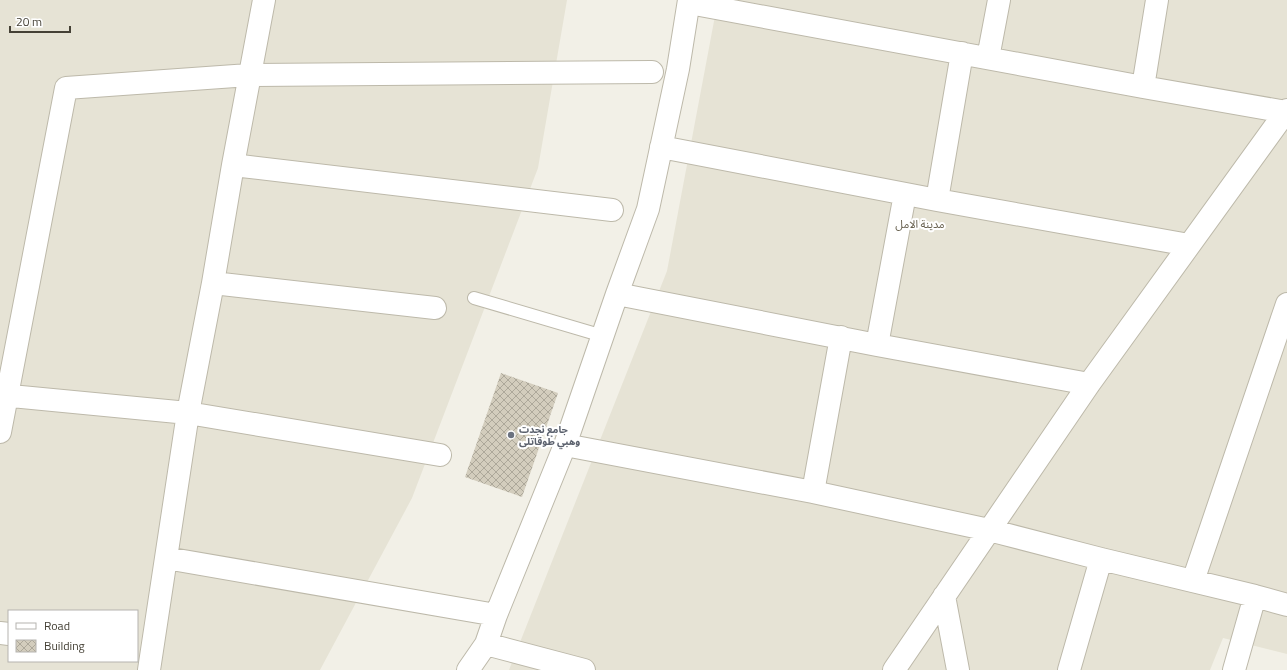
<svg xmlns="http://www.w3.org/2000/svg" width="1287" height="670" font-family="'Titillium Web','Noto Sans Arabic',sans-serif">
  <style>
    .residential { fill: #e6e3d5; fill-rule: evenodd }
    .building { fill: url(#building-cross-hatch) }
    .lines { fill: none; stroke-linecap: round; stroke-linejoin: round }
    .lane-casing { stroke: #bdb9aa; stroke-width: 14 }
    .street-casing { stroke: #bdb9aa; stroke-width: 24 }
    .lane { stroke: #fff; stroke-width: 12 }
    .street { stroke: #fff; stroke-width: 22 }
    .worship-dot { fill: #6b7280; stroke: #fff; stroke-width: 1.5 }
    .labels { text-anchor: middle; stroke-width: 4; stroke-linejoin: round; paint-order: stroke }
    .worship-label { font-size: 10px; font-weight: bold; fill: #5b616d; stroke: #fff; text-anchor: start }
    .neighbourhood-label { font-size: 11px; fill: #67604e; stroke: #fff }
  </style>
  <defs>
    <pattern id="building-cross-hatch" width="8" height="8" patternUnits="userSpaceOnUse"><rect width="8" height="8" fill="#d3cdbd"/><path d="M0 0l8 8M0 8l8-8" fill="none" stroke="#ada89a"/></pattern>
  </defs>
  <rect width="100%" height="100%" fill="#f2f0e7"/>
  <!-- residential -->
  <path class="residential" d="M 0,0 L 567,0 L 538,168 L 412,498 L 320,670 L 0,670 ZM 9,611 L 137,611 L 137,661 L 9,661 Z
    M 718,0 L 1287,0 L 1287,654 L 1223,638 L 1210,670 L 509,670 L 667,271 Z"/>
  <!-- building -->
  <path class="building" d="M 501,373 L 558,393 L 522,497 L 465,477 Z"/>
  <g class="lines">
    <!-- lane casing -->
    <g class="lane-casing">
      <path id="lane" d="M 474,298 L 603,336"/>
    </g>
    <!-- street casing -->
    <g class="street-casing">
      <path id="street" d="M 689,3 L 1143,87 L 1286,112
        M 988,58 L 999,0
        M 1143,87 L 1157,0
        M 661,147 L 937,200 L 1189,245
        M 233,165 L 612,210
        M 937,200 L 962,53
        M 213,283 L 435,308
        M 617,294 L 877,345 L 1089,384
        M 877,345 L 905,194
        M 0,395 L 188,413 L 440,455
        M 0,432 L 66,88 L 249,75 L 652,72
        M 565,445 L 813,492 L 989,530 L 1101,559 L 1255,596 L 1287,605
        M 813,492 L 841,337
        M 166,558 L 496,615
        M 1193,581 L 1287,304
        M 944,596 L 958,670
        M 0,633 L 9,634
        M 486,644 L 584,670
        M 149,670 L 188,413 L 213,283 L 233,165 L 264,0
        M 468,670 L 486,644 L 496,615 L 565,445 L 617,294 L 648,209 L 678,69 L 689,0
        M 894,670 L 1089,384 L 1287,110
        M 1069,670 L 1101,559
        M 1234,670 L 1255,596"/>
    </g>
    <!-- lane -->
    <use href="#lane" class="lane"/>
    <!-- street -->
    <use href="#street" class="street"/>
  </g>
  <!-- markers -->
  <circle class="worship-dot" cx="511" cy="435" r="4"/>
  <g class="labels">
    <!-- worship labels -->
    <g class="worship-label">
      <text x="519" y="433">جامع نجدت<tspan x="519" dy="12">وهبي طوقاتلى</tspan></text>
    </g>
    <!-- neighbourhood labels -->
    <g class="neighbourhood-label">
      <text x="920" y="228">مدينة الامل</text>
    </g>
  </g>
  <!-- legend -->
  <rect x="8" y="610" width="130" height="52" fill="#ffffff" stroke="#b5b3af"/>
  <rect x="16" y="623" width="20" height="6" fill="#ffffff" stroke="#b5b3af"/>
  <text x="44" y="630" font-size="12" fill="#454136">Road</text>
  <rect x="16" y="640" width="20" height="12" fill="url(#building-cross-hatch)" stroke="#b5b3af"/>
  <text x="44" y="650" font-size="12" fill="#454136">Building</text>
  <!-- scale -->
  <path d="M10 26v6h60v-6" fill="none" stroke="#454136" stroke-width="2"/>
  <text x="16" y="26" font-size="12" fill="#454136" stroke="#ffffff" stroke-width="3" paint-order="stroke">20 m</text>
</svg>
